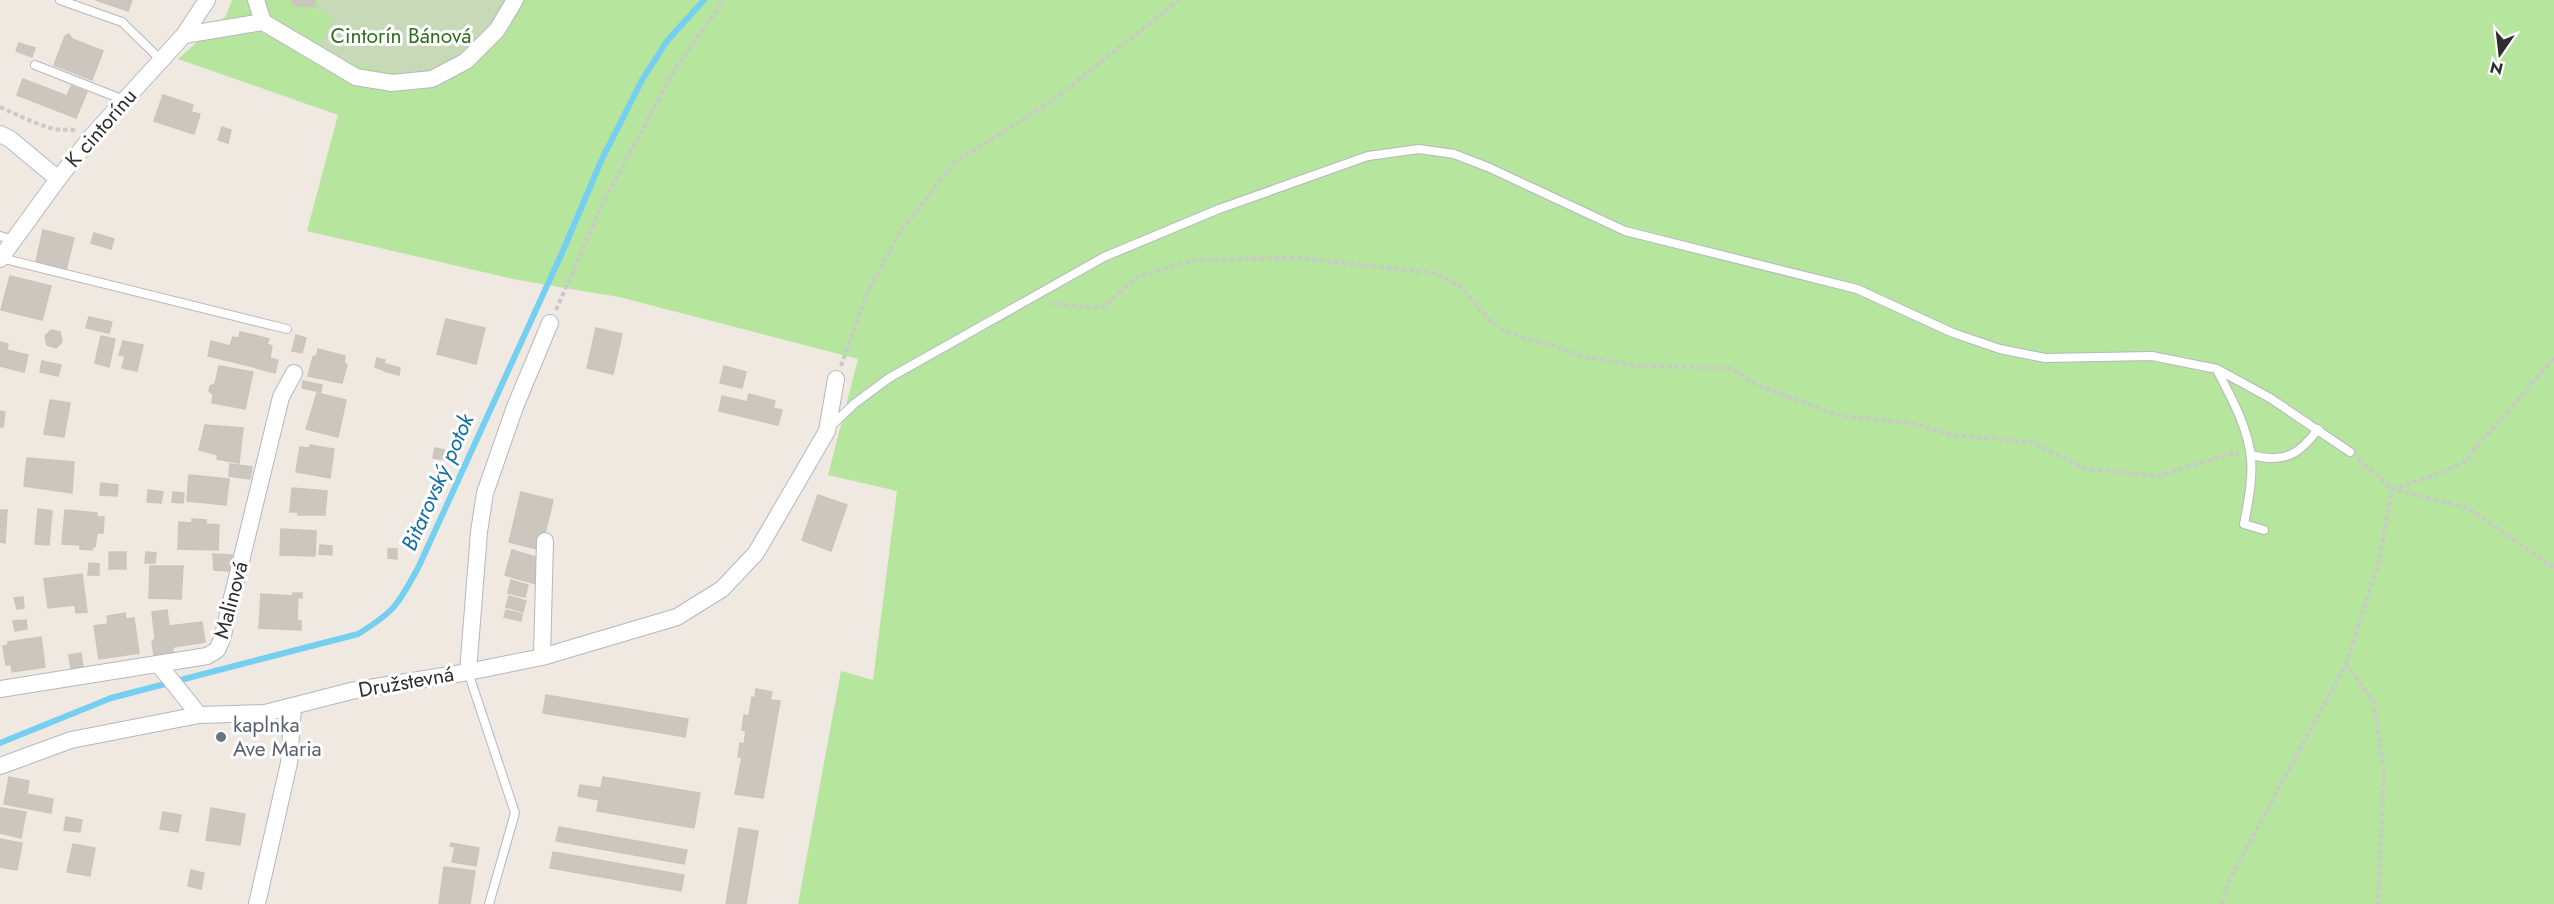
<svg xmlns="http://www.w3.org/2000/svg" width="2554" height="904" font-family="Jost,sans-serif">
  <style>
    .green { fill: #b6e59e }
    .cemetery { fill: #c8d9b8 }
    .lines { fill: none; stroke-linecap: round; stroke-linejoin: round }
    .stream { stroke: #75cff0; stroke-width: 6 }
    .building { fill: #cbc7bf; stroke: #cbc5ba; stroke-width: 1.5 }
    .lane-casing { stroke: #b4b7c1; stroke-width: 10 }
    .street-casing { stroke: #b4b7c1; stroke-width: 18 }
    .path { stroke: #c9c9c9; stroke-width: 4; stroke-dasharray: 4.5 3; stroke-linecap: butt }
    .lane { stroke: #fff; stroke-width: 8 }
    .street { stroke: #fff; stroke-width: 16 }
    .worship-dot { fill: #6b7280; stroke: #fff; stroke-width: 2 }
    .labels { text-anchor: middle; stroke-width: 6; stroke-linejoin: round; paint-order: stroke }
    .park-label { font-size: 21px; fill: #2c6e1b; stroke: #fff }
    .street-label { font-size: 21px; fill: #2e2e2e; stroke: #fff }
    .worship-label { font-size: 21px; fill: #5b616d; stroke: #fff; text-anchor: start }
    .water-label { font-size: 22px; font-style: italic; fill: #0d6fa3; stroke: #fff }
  </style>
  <rect width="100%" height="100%" fill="#efe9e1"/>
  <!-- green -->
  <path class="green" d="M 232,0 L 320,0 L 317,10 L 507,0 L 2554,0 L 2554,904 L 798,904 L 841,671 L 873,680 L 897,491 L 828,475 L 858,359 L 619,297 L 518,280 L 307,231 L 338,115 L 178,59 L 226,16 Z"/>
  <!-- cemetery -->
  <path class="cemetery" d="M 320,0 L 507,0 L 493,24 L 446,66 L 403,74 L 357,65 L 321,47 L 332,17 L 316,10 Z"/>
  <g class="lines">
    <!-- stream -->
    <path class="stream" d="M 0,743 L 111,698 L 358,634 C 394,612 398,605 418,568 L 562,253 L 602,159 L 642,80 L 667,41 L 704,0"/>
  </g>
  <!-- building -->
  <path class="building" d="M 96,0 L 132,0 L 128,11 Z
    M 293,0 L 315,0 L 315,6 L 293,6 Z
    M 69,34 L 72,39 L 103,51 L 92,80 L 54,65 L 65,36 Z
    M 19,43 L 35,48 L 32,57 L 16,51 Z
    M 23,79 L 67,96 L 71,86 L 87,92 L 76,118 L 17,95 Z
    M 163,95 L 193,105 L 191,112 L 200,114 L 194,134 L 154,121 Z
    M 222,127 L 231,130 L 228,143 L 218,140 Z
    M 43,230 L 74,238 L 66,270 L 36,262 Z
    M 94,233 L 114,239 L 111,249 L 91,243 Z
    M 10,276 L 51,286 L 42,320 L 1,310 Z
    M 89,317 L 112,322 L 109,333 L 86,328 Z
    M 446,319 L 485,328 L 476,364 L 437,354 Z
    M 596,328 L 622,334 L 613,374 L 587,368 Z
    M 51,330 L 60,332 L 62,342 L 56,348 L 47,345 L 45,336 Z
    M 240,332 L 254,335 L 246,365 L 208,356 L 211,341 L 230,346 L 233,337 L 239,338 Z
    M 254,335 L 269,339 L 267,344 L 272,346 L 270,358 L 278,360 L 275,373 L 246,365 Z
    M 296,335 L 306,338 L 302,353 L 292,351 Z
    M 101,336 L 115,339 L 109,367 L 95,363 Z
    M 123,341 L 143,345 L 137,371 L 122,368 L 125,356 L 119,355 Z
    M 0,342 L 8,344 L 7,350 L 28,355 L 24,372 L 0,366 Z
    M 318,349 L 345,356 L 344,362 L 347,365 L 342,383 L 308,376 L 313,357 L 317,355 Z
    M 377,358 L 385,360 L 383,370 L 375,367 Z
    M 42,361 L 61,365 L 58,376 L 40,372 Z
    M 386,364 L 400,368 L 399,375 L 384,371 Z
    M 219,366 L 253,372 L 245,409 L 212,403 L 213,395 L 209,391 L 210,386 L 215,384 Z
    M 724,366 L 746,372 L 742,388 L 720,383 Z
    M 303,381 L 322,385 L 321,392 L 302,388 Z
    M 317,393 L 346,400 L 338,437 L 306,429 Z
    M 749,394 L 775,401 L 773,408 L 782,410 L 778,425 L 719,411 L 722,396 L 747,402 Z
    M 50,400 L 70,403 L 64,437 L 44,434 Z
    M 0,411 L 5,412 L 3,427 L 0,427 Z
    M 205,425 L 243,428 L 239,463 L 217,459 L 218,455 L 199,450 Z
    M 310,445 L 334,449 L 330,478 L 296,472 L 300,447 L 310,448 Z
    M 435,448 L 453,452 L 451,461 L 433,458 Z
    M 27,458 L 74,462 L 72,493 L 24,486 Z
    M 230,464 L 252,467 L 250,479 L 229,476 Z
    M 189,475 L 229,479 L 226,505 L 187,501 Z
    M 101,483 L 118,485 L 117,496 L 100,495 Z
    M 292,488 L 327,491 L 325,515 L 298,515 L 298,512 L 290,512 Z
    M 148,490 L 163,492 L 161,503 L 147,502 Z
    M 173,492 L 184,493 L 183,503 L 172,502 Z
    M 521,492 L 553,500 L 541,550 L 509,542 Z
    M 818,495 L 847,505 L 831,551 L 802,540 Z
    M 38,509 L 52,511 L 49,545 L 35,544 Z
    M 0,510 L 7,510 L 5,543 L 0,542 Z
    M 65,510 L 97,513 L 97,517 L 104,517 L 103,533 L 97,533 L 95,547 L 92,547 L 92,550 L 80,549 L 80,545 L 62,544 Z
    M 192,519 L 206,520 L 206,524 L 219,525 L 218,550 L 178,549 L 179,522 L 192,523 Z
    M 281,529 L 316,531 L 315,556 L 280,555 Z
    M 320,545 L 332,546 L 332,555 L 319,554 Z
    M 388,549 L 397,549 L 397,559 L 388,558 Z
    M 512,550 L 542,559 L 536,584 L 505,575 Z
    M 109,552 L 126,552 L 126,569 L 109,569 Z
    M 146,552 L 156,553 L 155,563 L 145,563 Z
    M 213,554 L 232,555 L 229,571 L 214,570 Z
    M 89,563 L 99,564 L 99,575 L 88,575 Z
    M 150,566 L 183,566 L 181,599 L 149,598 Z
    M 82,574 L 87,612 L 76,613 L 75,605 L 48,608 L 44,579 Z
    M 511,580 L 528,585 L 525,597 L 508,593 Z
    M 293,593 L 302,593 L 302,598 L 298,597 L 297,620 L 301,621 L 301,630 L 259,628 L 261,594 L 293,596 Z
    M 509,596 L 526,601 L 523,612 L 506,607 Z
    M 23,597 L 24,608 L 17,609 L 14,598 Z
    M 167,610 L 169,626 L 202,622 L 205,642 L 173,647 L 173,654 L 154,656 L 152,642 L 155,638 L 152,612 Z
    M 506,610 L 522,614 L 521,621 L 504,617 Z
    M 125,613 L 126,619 L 134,618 L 139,653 L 99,659 L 94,626 L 108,624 L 107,616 Z
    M 26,620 L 27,629 L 15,631 L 13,621 Z
    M 41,637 L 45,667 L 12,672 L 11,664 L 6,665 L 3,646 L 8,645 L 8,642 Z
    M 81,653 L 83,668 L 71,669 L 69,655 Z
    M 756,689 L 772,692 L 770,700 L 780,701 L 763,798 L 735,794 L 742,757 L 738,757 L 740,743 L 744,744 L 746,731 L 742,730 L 744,715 L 749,716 L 752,697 L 755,698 Z
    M 546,695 L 688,719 L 685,737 L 543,713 Z
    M 9,777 L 29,781 L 27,794 L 53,799 L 51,813 L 4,804 Z
    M 603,777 L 700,793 L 694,828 L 597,811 L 599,800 L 578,796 L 580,785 L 601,788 Z
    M 1,808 L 26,812 L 21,838 L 0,833 Z
    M 211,808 L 245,814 L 240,845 L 206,840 Z
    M 163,812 L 181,815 L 178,832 L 160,829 Z
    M 66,817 L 82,820 L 80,832 L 64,830 Z
    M 559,827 L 687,850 L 684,864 L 556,841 Z
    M 739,828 L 758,831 L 746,904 L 726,904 Z
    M 0,839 L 22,843 L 17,870 L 0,867 Z
    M 451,843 L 479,848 L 476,866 L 452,862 L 455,847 L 450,846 Z
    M 73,844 L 95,848 L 90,876 L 67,872 Z
    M 553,852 L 684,875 L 681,891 L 550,868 Z
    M 444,867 L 475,871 L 470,904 L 439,904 Z
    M 191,870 L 204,873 L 201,889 L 188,886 Z"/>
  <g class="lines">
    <!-- lane casing -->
    <g class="lane-casing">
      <path id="lane" d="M 60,0 L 122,22 L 161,60
        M 35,65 L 124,100
        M 0,236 L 13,240
        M 1,258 L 287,329
        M 2217,370 C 2231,397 2248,427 2251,458 C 2253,480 2248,503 2244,524 L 2264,530
        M 829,428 L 854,404 L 889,378 L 1104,257 L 1219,209 L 1368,156 L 1419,149 L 1454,154 L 1490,168 L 1625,231 L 1857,289 L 1953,333 L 2000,349 L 2045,358 L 2152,356 L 2217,369 L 2270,398 L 2350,452
        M 2251,455 C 2283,463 2299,456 2318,429
        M 468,672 L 515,813 L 489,904"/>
    </g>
    <!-- street casing -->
    <g class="street-casing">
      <path id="street" d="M 256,0 L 263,22
        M 184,35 L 263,22 L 356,77 L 392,83 L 432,79 L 466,61 L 497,30 L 515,0
        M 0,134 L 10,139 L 58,179
        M 0,259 L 58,179 L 92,136 L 184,35 L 207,0
        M 542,657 L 545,541
        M 159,665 L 199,715
        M 468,672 L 542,657 L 677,617 L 722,589 L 756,553 L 827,431 L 836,379
        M 0,689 L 207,656 L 217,650 L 222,639 L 281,397 L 294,373
        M 0,766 L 71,740 L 199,715 L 265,713 L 351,691 L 468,672 L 479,532 L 485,493 L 515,407 L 550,323
        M 257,904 L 289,763 L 293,707"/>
    </g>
    <!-- path -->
    <path class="path" d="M 0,107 C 18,115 35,124 54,129 C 62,131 70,128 77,131
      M 1049,303 L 1093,308 L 1105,306 L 1136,277 L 1195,260 L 1298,258 L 1435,273 L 1459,286 L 1486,316 L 1501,329 L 1523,338 L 1548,344 L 1585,357 L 1639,366 L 1731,368 L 1757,385 L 1840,416 L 1911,423 L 1952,435 L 2031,442 L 2086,469 L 2158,476 L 2233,453 L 2239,454
      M 556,310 L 605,199 L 675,69 L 724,0
      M 841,366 L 867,293 L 900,232 L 954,163 L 1049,103 L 1179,0
      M 2358,459 L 2392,489 L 2438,474 L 2463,463 L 2554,358
      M 2346,664 L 2373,701 L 2384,769 L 2378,904
      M 2222,904 L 2227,884 L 2346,664 L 2378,565 L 2392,489 L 2468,508 L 2554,568"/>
    <!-- lane -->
    <use href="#lane" class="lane"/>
    <!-- street -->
    <use href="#street" class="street"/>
  </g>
  <!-- markers -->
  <circle class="worship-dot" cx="221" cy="737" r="6"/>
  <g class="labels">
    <!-- park labels -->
    <g class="park-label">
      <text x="401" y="43">Cintorín Bánová</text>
    </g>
    <!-- street labels -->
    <g class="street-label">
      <text transform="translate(101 128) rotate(-49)" y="7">K cintorínu</text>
      <text transform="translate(231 600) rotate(-75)" y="7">Malinová</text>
      <text transform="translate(406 682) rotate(-10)" y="7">Družstevná</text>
    </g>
    <!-- worship labels -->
    <g class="worship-label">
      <text x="233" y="732">kaplnka<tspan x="233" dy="24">Ave Maria</tspan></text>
    </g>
    <!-- water labels -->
    <g class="water-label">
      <text transform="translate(437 482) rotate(-66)" y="8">Bitarovský potok</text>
    </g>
  </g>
  <!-- north arrow -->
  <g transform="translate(2500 54) rotate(194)" stroke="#ffffff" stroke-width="4.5" paint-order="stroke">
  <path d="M0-4.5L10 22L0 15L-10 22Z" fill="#2e2e2e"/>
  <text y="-9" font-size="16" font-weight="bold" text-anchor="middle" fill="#2e2e2e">N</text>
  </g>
</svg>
